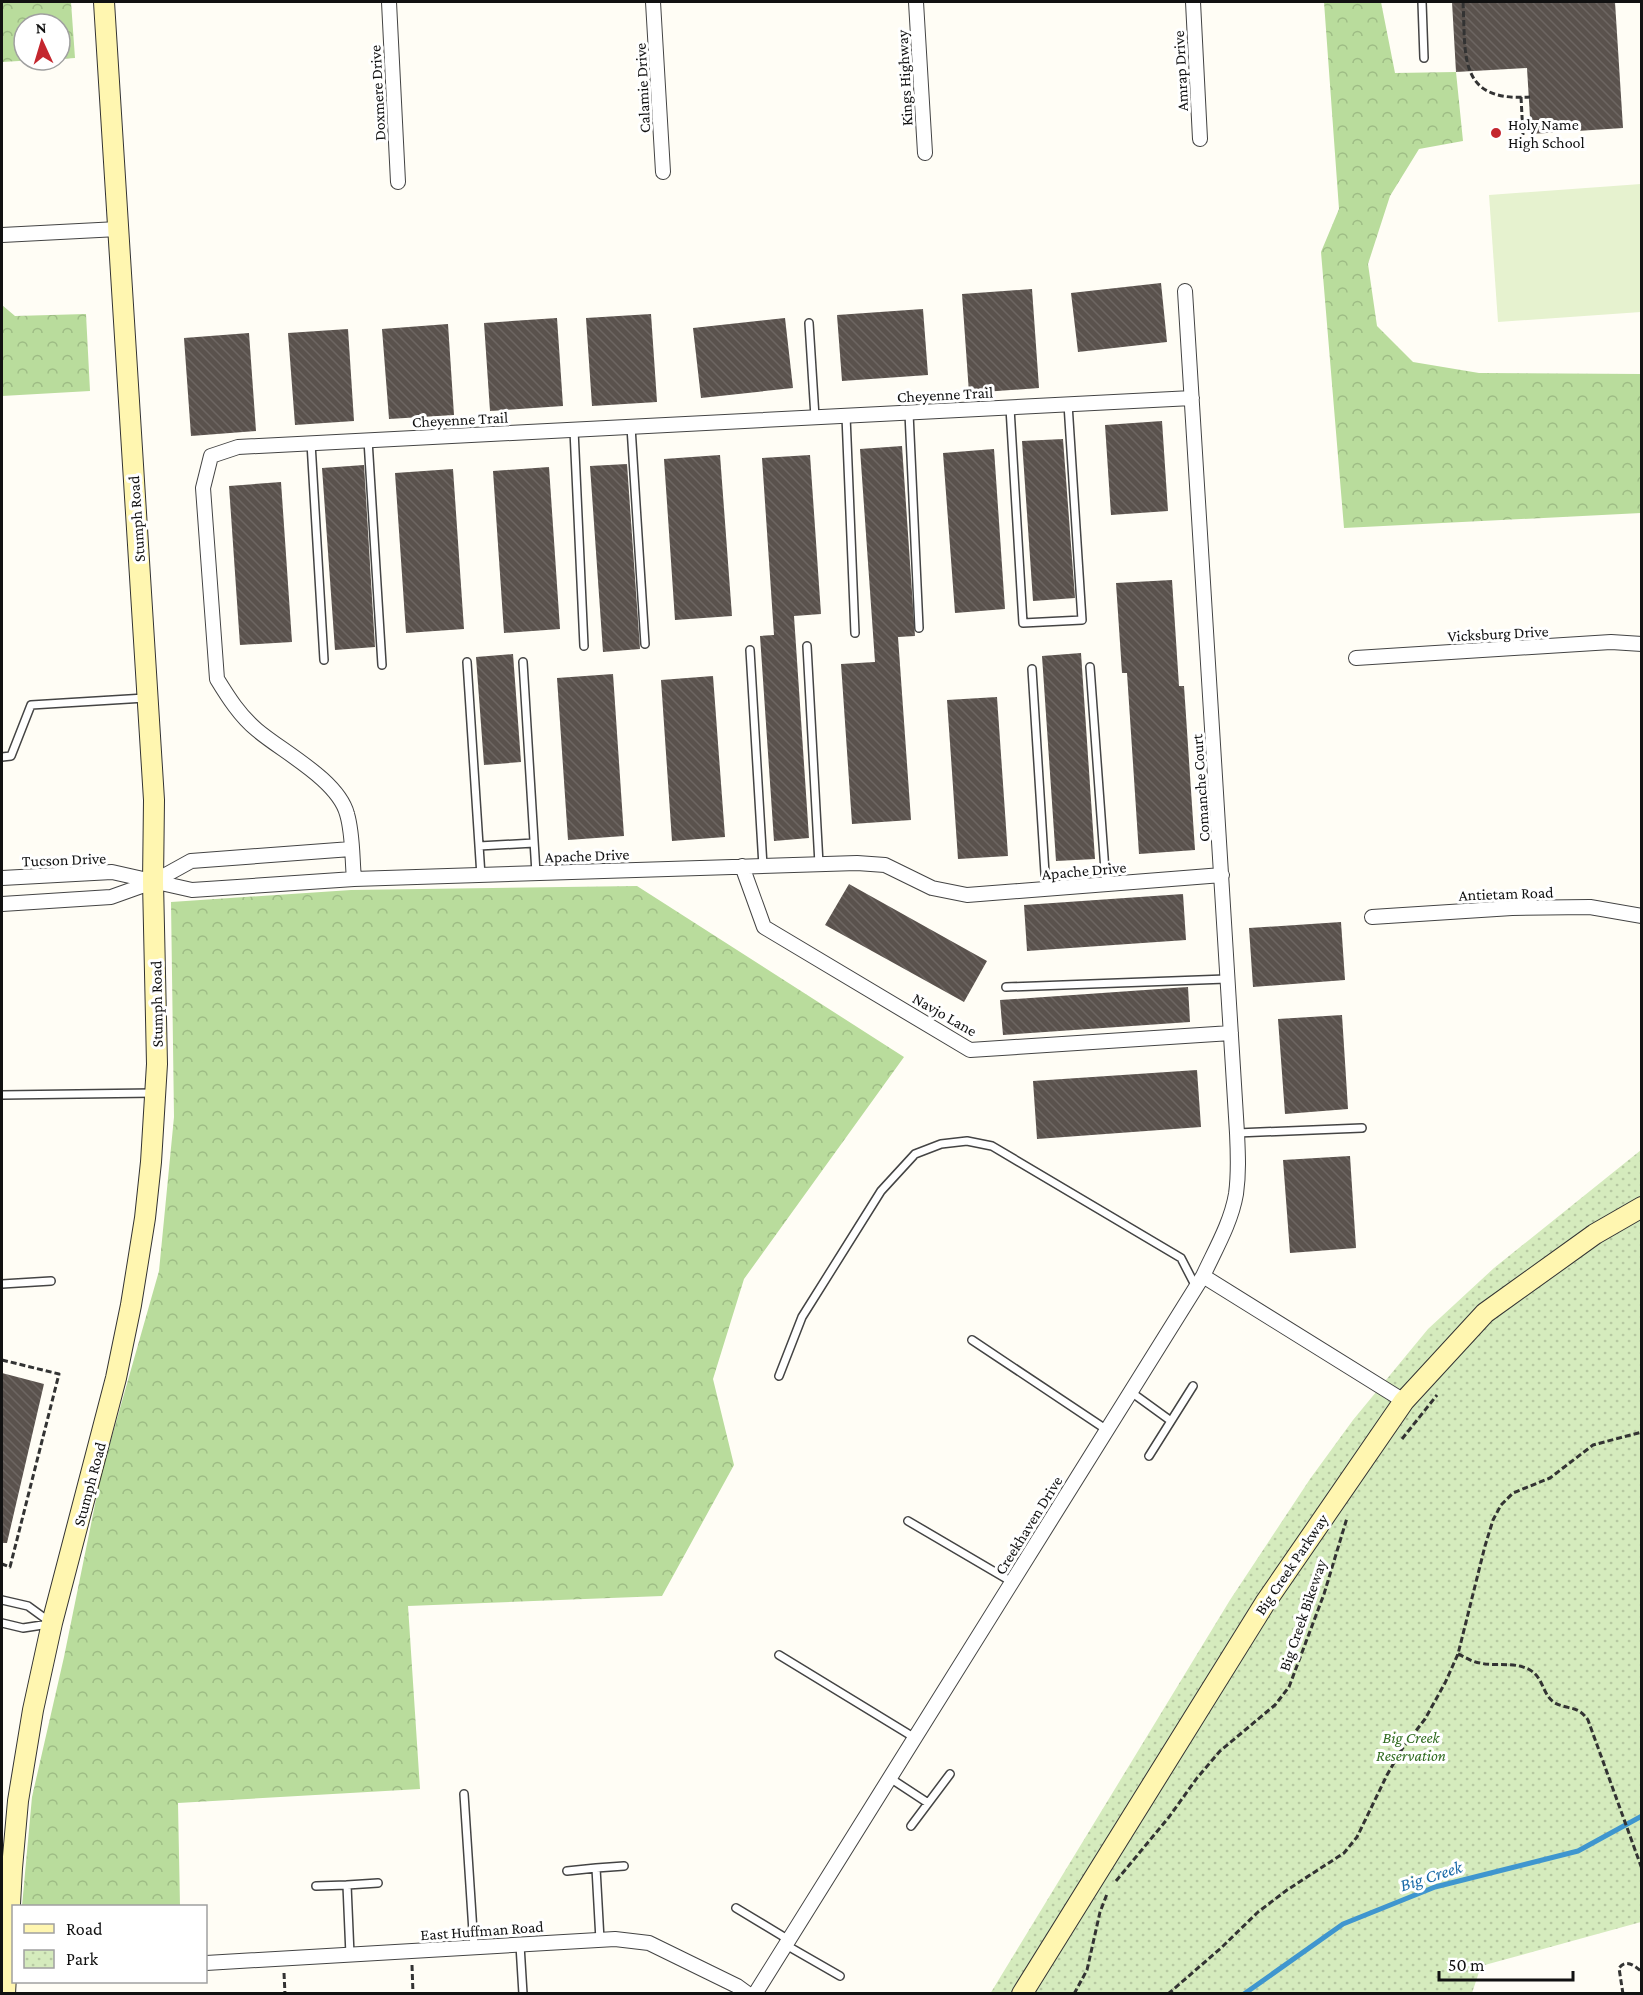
<svg xmlns="http://www.w3.org/2000/svg" width="1643" height="1995" font-family="'Crimson Pro',serif">
  <style>
    .forest { fill: url(#forest-crowns) }
    .park { fill: url(#park-dots) }
    .pitch { fill: #e6f2cf }
    .lines { fill: none; stroke-linecap: round; stroke-linejoin: round }
    .stream { stroke: #3f96cf; stroke-width: 5 }
    .building { fill: url(#building-back-hatch) }
    .lane-casing { stroke: #444; stroke-width: 10 }
    .street-casing { stroke: #444; stroke-width: 16 }
    .secondary-casing { stroke: #333; stroke-width: 22 }
    .path { stroke: #333; stroke-width: 3; stroke-dasharray: 6 3; stroke-linecap: butt }
    .lane { stroke: #fff; stroke-width: 7 }
    .street { stroke: #fff; stroke-width: 14 }
    .secondary { stroke: #fff6b0; stroke-width: 20 }
    .poi-dot { fill: #c4262e; stroke: #fff; stroke-width: 2 }
    .labels { text-anchor: middle; stroke-width: 6; stroke-linejoin: round; paint-order: stroke }
    .street-label { font-size: 16px; fill: #111; stroke: #fff }
    .poi-label { font-size: 16px; fill: #111; stroke: #fff; text-anchor: start }
    .park-label { font-size: 16px; font-style: italic; fill: #2f6b1f; stroke: #fff }
    .water-label { font-size: 18px; font-style: italic; fill: #1768a6; stroke: #fff }
  </style>
  <defs>
    <pattern id="forest-crowns" width="20" height="18" patternUnits="userSpaceOnUse" patternTransform="scale(1.5)"><rect width="20" height="18" fill="#b9dc9c"/><path d="M2 6a3 3 0 1 1 6 0M12 15a3 3 0 1 1 6 0" fill="none" stroke="#9ebc85"/></pattern>
    <pattern id="park-dots" width="8" height="8" patternUnits="userSpaceOnUse" patternTransform="scale(1.5)"><rect width="8" height="8" fill="#d5ebbd"/><path d="M2 2h.1M6 6h.1" fill="none" stroke="#b6c8a1" stroke-width="1.8" stroke-linecap="round"/></pattern>
    <pattern id="building-back-hatch" width="6" height="6" patternUnits="userSpaceOnUse" patternTransform="scale(1.5)"><rect width="6" height="6" fill="#5a524d"/><path d="M-1 5l2 2M0 0l6 6M5-1l2 2" fill="none" stroke="#6d6662"/></pattern>
  </defs>
  <rect width="100%" height="100%" fill="#fffdf5"/>
  <!-- forest -->
  <path class="forest" d="M 2,2 L 71,2 L 75,58 L 60,59 L 60,24 L 24,24 L 24,60 L 36,60 L 2,62 Z
    M 1324,2 L 1381,2 L 1395,73 L 1456,72 L 1463,141 L 1419,149 L 1390,196 L 1368,264 L 1377,326 L 1413,362 L 1479,373 L 1641,374 L 1641,513 L 1344,528 L 1321,252 L 1339,209 Z
    M 2,305 L 15,316 L 86,314 L 90,391 L 2,396 Z
    M 637,886 L 904,1057 L 744,1279 L 713,1379 L 734,1465 L 662,1596 L 408,1606 L 420,1789 L 178,1803 L 180,1906 L 22,1906 L 32,1797 L 64,1657 L 101,1475 L 159,1271 L 174,1117 L 171,902 L 351,890 Z"/>
  <!-- park -->
  <path class="park" d="M 1641,1150 L 1641,1922 L 1481,1966 L 1472,1993 L 990,1994 L 1230,1600 L 1310,1479 L 1353,1420 L 1428,1329 L 1494,1268 Z"/>
  <!-- pitch -->
  <path class="pitch" d="M 1641,184 L 1641,312 L 1498,322 L 1489,195 Z"/>
  <g class="lines">
    <!-- stream -->
    <path class="stream" d="M 1244,1994 L 1343,1924 L 1435,1887 L 1578,1851 L 1642,1816"/>
  </g>
  <!-- building -->
  <path class="building" d="M 1452,2 L 1615,2 L 1623,128 L 1531,134 L 1527,68 L 1456,72 Z
    M 1161,283 L 1167,342 L 1078,352 L 1071,293 Z
    M 1032,289 L 1039,388 L 969,393 L 962,294 Z
    M 923,309 L 928,375 L 842,381 L 837,315 Z
    M 651,314 L 657,402 L 592,406 L 586,318 Z
    M 557,318 L 563,406 L 490,411 L 484,323 Z
    M 785,318 L 793,388 L 701,398 L 693,328 Z
    M 448,324 L 454,415 L 389,419 L 382,329 Z
    M 348,329 L 354,421 L 295,425 L 288,333 Z
    M 249,333 L 256,431 L 191,436 L 184,338 Z
    M 1162,421 L 1168,511 L 1111,515 L 1105,425 Z
    M 1063,439 L 1075,598 L 1033,601 L 1022,441 Z
    M 902,446 L 915,636 L 898,637 L 911,820 L 852,824 L 841,664 L 875,662 L 860,449 Z
    M 994,449 L 1005,609 L 955,613 L 943,453 Z
    M 720,455 L 732,616 L 675,620 L 664,459 Z
    M 810,455 L 821,614 L 794,616 L 809,838 L 774,841 L 760,636 L 774,635 L 762,458 Z
    M 627,464 L 640,649 L 603,652 L 590,466 Z
    M 364,465 L 375,647 L 335,650 L 322,468 Z
    M 549,467 L 560,629 L 504,633 L 493,471 Z
    M 453,469 L 464,629 L 406,633 L 395,473 Z
    M 281,482 L 292,642 L 240,645 L 229,486 Z
    M 1172,580 L 1179,686 L 1184,686 L 1195,850 L 1139,854 L 1127,673 L 1122,673 L 1116,583 Z
    M 1081,653 L 1095,859 L 1056,861 L 1042,656 Z
    M 513,654 L 521,762 L 484,765 L 476,657 Z
    M 613,674 L 624,836 L 568,840 L 557,678 Z
    M 713,676 L 725,837 L 672,841 L 661,680 Z
    M 997,697 L 1008,856 L 958,859 L 947,700 Z
    M 849,884 L 987,961 L 964,1002 L 825,925 Z
    M 1183,894 L 1186,940 L 1027,951 L 1024,905 Z
    M 1341,922 L 1345,980 L 1253,987 L 1249,928 Z
    M 1188,987 L 1190,1022 L 1003,1035 L 1000,1000 Z
    M 1342,1015 L 1348,1109 L 1285,1114 L 1278,1019 Z
    M 1197,1070 L 1201,1127 L 1037,1139 L 1033,1081 Z
    M 1350,1156 L 1356,1248 L 1290,1253 L 1283,1160 Z
    M 2,1373 L 44,1384 L 7,1543 L 2,1543 Z"/>
  <g class="lines">
    <!-- lane casing -->
    <g class="lane-casing">
      <path id="lane" d="M 1422,2 L 1424,58
        M 809,323 L 815,417
        M 1010,408 L 1023,623 L 1082,620 L 1068,404
        M 909,413 L 919,628
        M 846,416 L 855,633
        M 631,427 L 645,644
        M 574,430 L 584,646
        M 368,440 L 382,665
        M 311,443 L 324,660
        M 807,646 L 819,864
        M 750,650 L 763,866
        M 467,662 L 481,876
        M 523,662 L 536,873
        M 1090,667 L 1106,884
        M 1032,669 L 1046,889
        M 2,757 L 11,756 L 31,705 L 145,698
        M 479,846 L 534,843
        M 1006,987 L 1226,979
        M 2,1095 L 154,1093
        M 1237,1133 L 1362,1128
        M 2,1284 L 51,1281
        M 972,1340 L 1107,1430
        M 779,1376 L 802,1317 L 881,1191 L 915,1154 L 941,1144 L 967,1141 L 992,1146 L 1181,1258 L 1196,1287
        M 1131,1392 L 1171,1421
        M 1149,1456 L 1193,1386
        M 908,1521 L 1012,1582
        M 2,1600 L 28,1606 L 50,1622
        M 2,1623 L 23,1628 L 49,1624
        M 779,1655 L 915,1738
        M 890,1778 L 928,1803
        M 464,1794 L 474,1947
        M 911,1826 L 950,1774
        M 596,1868 L 624,1866
        M 567,1871 L 596,1868 L 600,1940
        M 347,1885 L 378,1883
        M 316,1886 L 347,1885 L 350,1955
        M 736,1908 L 789,1940
        M 520,1945 L 523,1994
        M 786,1945 L 840,1976"/>
    </g>
    <!-- street casing -->
    <g class="street-casing">
      <path id="street" d="M 389,2 L 398,182
        M 653,2 L 663,172
        M 916,2 L 925,153
        M 1193,2 L 1200,139
        M 2,235 L 118,229
        M 1356,658 L 1611,642 L 1642,644
        M 742,866 L 764,927 L 970,1050 L 1231,1033
        M 2,878 L 112,872 L 192,890 L 354,879 L 857,863 L 885,865 L 932,888 L 967,895 L 1222,875
        M 354,879 C 352,858 353,834 347,814 C 338,780 283,752 257,730 C 240,716 228,697 217,679 L 203,488 L 211,456 L 238,447 L 1192,398
        M 2,904 L 111,897 L 153,882 L 191,861 L 351,849
        M 1372,917 L 1512,908 L 1590,907 L 1642,916
        M 1203,1276 L 1404,1401
        M 206,1963 L 615,1939 L 649,1943 L 737,1986 L 748,1994
        M 755,1994 L 1203,1276 C 1215,1250 1231,1223 1236,1194 C 1239,1173 1238,1154 1237,1133 L 1185,291"/>
    </g>
    <!-- secondary casing -->
    <g class="secondary-casing">
      <path id="secondary" d="M 5,1994 L 12,1868 L 18,1801 L 33,1710 L 52,1623 L 116,1378 L 131,1305 L 145,1218 L 151,1162 L 157,1064 L 153,882 L 154,800 L 104,2
        M 1022,1994 L 1265,1603 L 1404,1401 L 1485,1313 L 1595,1234 L 1642,1207"/>
    </g>
    <!-- path -->
    <path class="path" d="M 1463,2 C 1466,56 1457,102 1530,97
      M 1521,97 L 1523,135
      M 2,1360 L 59,1374 L 10,1567 L 2,1564
      M 1402,1439 L 1437,1395
      M 1458,1654 C 1465,1657 1472,1662 1480,1663 C 1497,1667 1514,1661 1530,1670 C 1544,1678 1542,1695 1555,1703 C 1568,1710 1578,1705 1588,1720 L 1642,1869
      M 1116,1881 L 1169,1817 L 1197,1778 L 1220,1751 L 1275,1705 L 1289,1687 L 1324,1594 L 1347,1518
      M 412,1965 L 413,1994
      M 284,1973 L 285,1994
      M 1074,1994 L 1087,1970 L 1100,1912 L 1107,1894
      M 1168,1994 L 1221,1948 L 1258,1912 L 1287,1890 L 1344,1853 L 1357,1837 L 1387,1775 L 1402,1749 L 1425,1719 L 1445,1683 L 1458,1654 L 1485,1546 L 1493,1520 L 1501,1505 L 1513,1493 L 1550,1478 L 1593,1445 L 1642,1432
      M 1623,1994 L 1619,1968 C 1626,1959 1634,1965 1642,1972"/>
    <!-- lane -->
    <use href="#lane" class="lane"/>
    <!-- street -->
    <use href="#street" class="street"/>
    <!-- secondary -->
    <use href="#secondary" class="secondary"/>
  </g>
  <!-- markers -->
  <circle class="poi-dot" cx="1496" cy="133" r="6"/>
  <g class="labels">
    <!-- street labels -->
    <g class="street-label">
      <text transform="translate(1180 71) rotate(-93)" y="6">Amrap Drive</text>
      <text transform="translate(904 78) rotate(-93)" y="6">Kings Highway</text>
      <text transform="translate(642 88) rotate(-93)" y="6">Calamie Drive</text>
      <text transform="translate(377 93) rotate(-93)" y="6">Doxmere Drive</text>
      <text transform="translate(945 394) rotate(-3)" y="6">Cheyenne Trail</text>
      <text transform="translate(460 419) rotate(-3)" y="6">Cheyenne Trail</text>
      <text transform="translate(136 519) rotate(-94)" y="6">Stumph Road</text>
      <text transform="translate(1498 633) rotate(-3)" y="6">Vicksburg Drive</text>
      <text transform="translate(1200 788) rotate(-94)" y="6">Comanche Court</text>
      <text transform="translate(587 855) rotate(-2)" y="6">Apache Drive</text>
      <text transform="translate(64 859) rotate(-2)" y="6">Tucson Drive</text>
      <text transform="translate(1084 870) rotate(-5)" y="6">Apache Drive</text>
      <text transform="translate(1506 893) rotate(-2)" y="6">Antietam Road</text>
      <text transform="translate(156 1004) rotate(-91)" y="6">Stumph Road</text>
      <text transform="translate(945 1014) rotate(30)" y="6">Navjo Lane</text>
      <text transform="translate(89 1484) rotate(-75)" y="6">Stumph Road</text>
      <text transform="translate(1028 1525) rotate(-58)" y="6">Creekhaven Drive</text>
      <text transform="translate(1291 1564) rotate(-56)" y="6">Big Creek Parkway</text>
      <text transform="translate(1302 1615) rotate(-71)" y="6">Big Creek Bikeway</text>
      <text transform="translate(482 1930) rotate(-4)" y="6">East Huffman Road</text>
    </g>
    <!-- poi labels -->
    <g class="poi-label">
      <text x="1508" y="130">Holy Name<tspan x="1508" dy="18">High School</tspan></text>
    </g>
    <!-- park labels -->
    <g class="park-label">
      <text x="1411" y="1743">Big Creek<tspan x="1411" dy="18">Reservation</tspan></text>
    </g>
    <!-- water labels -->
    <g class="water-label">
      <text transform="translate(1431 1876) rotate(-18)" y="6">Big Creek</text>
    </g>
  </g>
  <!-- border -->
  <rect width="1643" height="1995" fill="none" stroke="#111111" stroke-width="6"/>
  <!-- legend -->
  <rect x="12" y="1905" width="195" height="78" fill="#ffffff" stroke="#a0a0a0" stroke-width="1.5"/>
  <rect x="24" y="1924" width="30" height="9" fill="#fff6b0" stroke="#a0a0a0" stroke-width="1.5"/>
  <text x="66" y="1935" font-size="18" fill="#111111">Road</text>
  <rect x="24" y="1950" width="30" height="18" fill="url(#park-dots)" stroke="#a0a0a0" stroke-width="1.5"/>
  <text x="66" y="1965" font-size="18" fill="#111111">Park</text>
  <!-- north arrow -->
  <g transform="translate(42 42) rotate(356)"><circle r="28" fill="#ffffff" stroke="#a0a0a0" stroke-width="1.5"/>
  <path d="M0-4.5L10 22L0 15L-10 22Z" fill="#c4262e"/>
  <text y="-9" font-size="16" font-weight="bold" text-anchor="middle" fill="#111111">N</text>
  </g>
  <!-- scale -->
  <path d="M1439 1971v9h134v-9" fill="none" stroke="#111111" stroke-width="3"/>
  <text x="1448" y="1971" font-size="18" fill="#111111" stroke="#ffffff" stroke-width="4.5" paint-order="stroke">50 m</text>
</svg>
